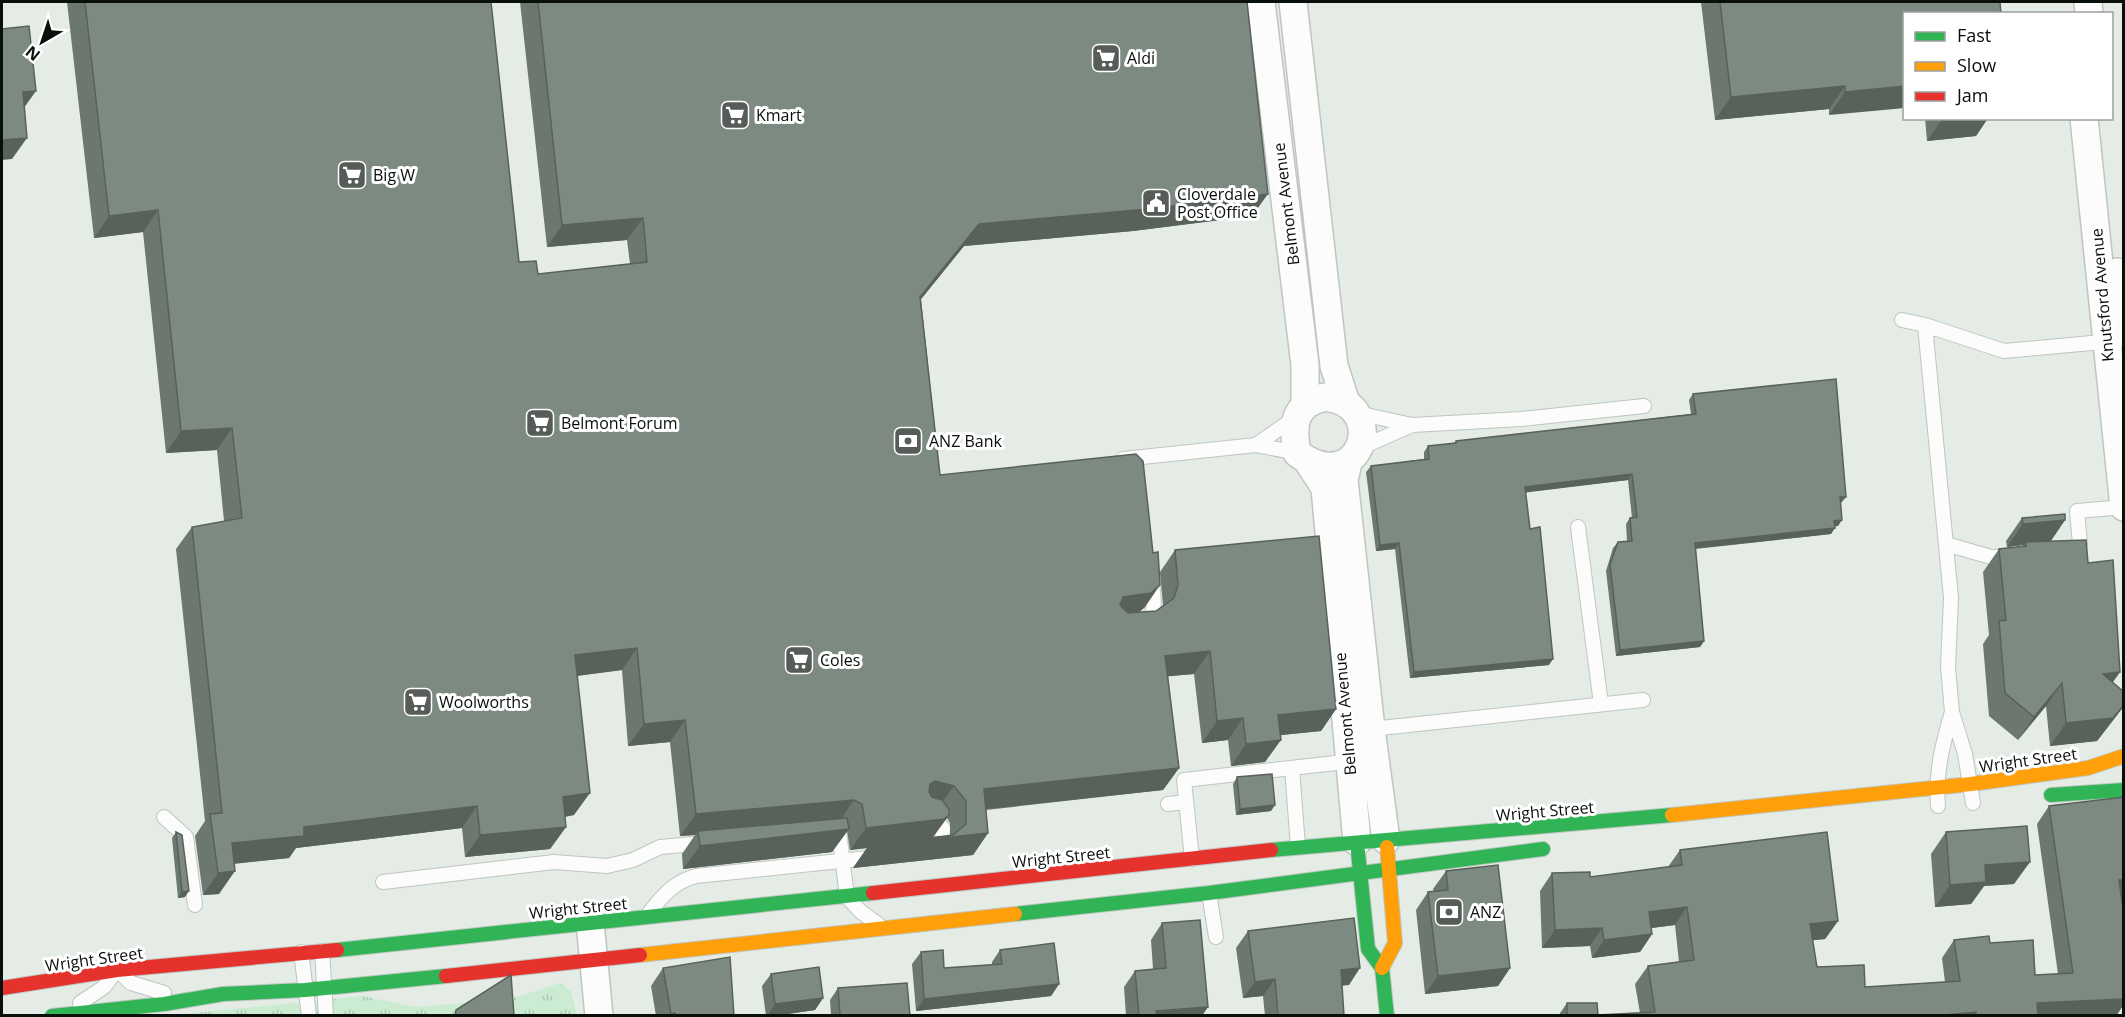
<svg xmlns="http://www.w3.org/2000/svg" width="2125" height="1017" font-family="'Open Sans',sans-serif">
  <style>
    .park { fill: url(#park-tufts) }
    .lines { fill: none; stroke-linecap: round; stroke-linejoin: round }
    .lane-casing { stroke: #bfc6c0; stroke-width: 16 }
    .street-casing { stroke: #bfc6c0; stroke-width: 30 }
    .fast-casing { stroke: #bfc6c0; stroke-width: 16 }
    .slow-casing { stroke: #bfc6c0; stroke-width: 16 }
    .jam-casing { stroke: #bfc6c0; stroke-width: 16 }
    .lane { stroke: #fbfcfb; stroke-width: 14 }
    .street { stroke: #fbfcfb; stroke-width: 27 }
    .fast { stroke: #30b455; stroke-width: 14 }
    .slow { stroke: #ff9f0a; stroke-width: 14 }
    .jam { stroke: #e5322d; stroke-width: 14 }
    .wall { fill: #6c776f; fill-rule: evenodd }
    .shaded-wall { fill: #58615a }
    .building { fill: #7d8a81; stroke: #58615a; stroke-width: 1.5 }
    .labels { text-anchor: middle; stroke-width: 6; stroke-linejoin: round; paint-order: stroke }
    .poi-label { font-size: 16px; fill: #090f0a; stroke: #fff; text-anchor: start }
    .street-label { font-size: 16px; fill: #090f0a; stroke: #fff }
  </style>
  <defs>
    <pattern id="park-tufts" width="24" height="20" patternUnits="userSpaceOnUse" patternTransform="scale(1.5)"><rect width="24" height="20" fill="#cbecd2"/><path d="M3 7l-1-3M5 7V3M7 7l1-3M15 17l-1-3M17 17v-4M19 17l1-3" fill="none" stroke="#adc9b3"/></pattern>
  </defs>
  <rect width="100%" height="100%" fill="#e4ece5"/>
  <!-- park -->
  <path class="park" d="M 560,983 L 571,991 L 577,1015 L 164,1016 L 363,996 L 415,1007 L 511,999 Z"/>
  <g class="lines">
    <!-- lane casing -->
    <g class="lane-casing">
      <path id="lane" d="M 1902,320 L 1925,325 L 2004,351 L 2124,340
        M 1925,325 L 1951,598 L 1948,667 L 1952,712 L 1965,754 L 1973,803
        M 1357,413 L 1412,425 L 1521,419 L 1644,406
        M 1256,445 L 1296,417
        M 1360,448 L 1412,425
        M 1123,459 L 1256,445 L 1297,453
        M 1578,527 L 1601,704
        M 1946,544 L 1991,557 L 2011,557
        M 2069,550 L 2076,550 L 2080,544 L 2077,511 L 2124,507
        M 1143,623 C 1159,616 1153,593 1151,578
        M 1371,729 L 1643,700
        M 1292,768 L 1298,847
        M 1168,804 L 1186,802
        M 1938,806 C 1935,772 1943,743 1952,712
        M 930,814 L 943,828 L 942,842 L 932,850
        M 164,817 L 186,837 L 195,905
        M 832,832 L 839,831 L 847,897 L 860,911 L 879,925
        M 1192,859 L 1184,780 L 1353,761
        M 383,882 L 554,862 L 607,866 L 633,860 L 660,847 L 705,843
        M 1209,893 L 1216,937
        M 649,913 C 663,895 674,882 696,876 L 878,857
        M 322,951 L 326,1016
        M 301,952 L 309,1016
        M 80,1003 L 104,987 L 117,970 L 131,983 L 164,993"/>
    </g>
    <!-- street casing -->
    <g class="street-casing">
      <path id="street" d="M 1261,2 L 1305,365 L 1305,406
        M 1293,2 L 1334,366 L 1346,403
        M 2088,2 L 2089,14
        M 2084,118 L 2124,507
        M 2118,272 L 2124,324
        M 1325,397 C 1392,404 1360,501 1297,453 C 1292,425 1293,404 1325,397 Z
        M 1307,460 L 1325,488 L 1357,842
        M 1348,463 L 1344,480 L 1371,729 L 1386,840
        M 590,922 L 599,1016"/>
    </g>
    <!-- fast casing -->
    <g class="fast-casing">
      <path id="fast" d="M 2051,795 L 2124,790
        M 1271,850 L 1672,815
        M 1358,852 L 1368,949 L 1382,968 L 1387,1016
        M 1015,914 L 1209,893 L 1543,849
        M 337,950 L 873,893
        M 52,1016 L 164,1004 L 223,994 L 305,990 L 446,976"/>
    </g>
    <!-- slow casing -->
    <g class="slow-casing">
      <path id="slow" d="M 1672,815 L 1971,784 L 2088,768 L 2124,756
        M 640,955 L 1015,914
        M 1382,968 L 1395,943 L 1387,847"/>
    </g>
    <!-- jam casing -->
    <g class="jam-casing">
      <path id="jam" d="M 873,893 L 1271,850
        M 446,976 L 640,955
        M 2,988 L 117,970 L 337,950"/>
    </g>
    <!-- lane -->
    <use href="#lane" class="lane"/>
    <!-- street -->
    <use href="#street" class="street"/>
    <!-- fast -->
    <use href="#fast" class="fast"/>
    <!-- slow -->
    <use href="#slow" class="slow"/>
    <!-- jam -->
    <use href="#jam" class="jam"/>
  </g>
  <!-- wall -->
  <path class="wall" d="M 67,2 L 491,2 L 519,262 L 538,274 L 630,264 L 627,240 L 547,247 L 520,2 L 1247,2 L 1252,216 L 1133,231 L 964,246 L 921,299 L 940,475 L 1145,607 L 1139,612 L 1156,611 L 1163,606 L 1160,572 L 1175,550 L 1336,709 L 1321,731 L 1280,735 L 1265,762 L 1231,766 L 1228,740 L 1202,743 L 1194,674 L 1168,676 L 1179,768 L 1163,790 L 986,810 L 988,833 L 973,855 L 853,868 L 867,848 L 850,850 L 847,831 L 832,852 L 683,869 L 682,854 L 695,835 L 680,836 L 670,742 L 628,746 L 622,670 L 577,676 L 574,815 L 565,817 L 566,827 L 550,849 L 465,857 L 462,828 L 296,848 L 289,858 L 234,864 L 219,894 L 203,895 L 195,836 L 205,821 L 176,549 L 192,527 L 224,521 L 217,450 L 166,453 L 143,232 L 94,238 ZM 947,818 L 950,823 L 950,836 L 933,837 Z
    M 1701,2 L 2000,2 L 1829,115 L 1829,109 L 1715,120 Z
    M 1925,118 L 1988,118 L 1976,136 L 1927,141 Z
    M 1693,394 L 1841,503 L 1840,503 L 1838,526 L 1835,526 L 1831,534 L 1695,549 L 1704,641 L 1700,647 L 1616,656 L 1606,571 L 1613,548 L 1618,542 L 1627,541 L 1626,524 L 1630,518 L 1632,518 L 1628,480 L 1525,492 L 1530,529 L 1549,665 L 1410,678 L 1395,549 L 1376,551 L 1366,472 L 1371,466 L 1424,459 L 1424,452 L 1428,446 L 1454,443 L 1456,441 L 1691,414 L 1689,400 Z
    M 2022,518 L 2065,520 L 2051,541 L 2088,563 L 2120,672 L 2112,682 L 2124,706 L 2097,741 L 2050,746 L 2046,706 L 2018,740 L 1989,716 L 1983,644 L 1989,635 L 1983,572 L 1999,549 L 2022,547 L 2023,545 L 2007,547 L 2006,541 Z
    M 1237,777 L 1271,811 L 1236,815 L 1233,784 Z
    M 2049,806 L 2121,897 L 2124,916 L 2124,1004 L 2116,1016 L 1558,1016 L 1567,1003 L 1598,1015 L 1640,1013 L 1635,984 L 1648,966 L 1679,962 L 1675,925 L 1651,928 L 1652,934 L 1640,952 L 1592,958 L 1590,946 L 1542,948 L 1540,891 L 1552,873 L 1590,877 L 1668,867 L 1680,850 L 1838,921 L 1825,939 L 1813,940 L 1817,967 L 1865,987 L 1945,982 L 1942,958 L 1954,940 L 1990,943 L 2035,975 L 2058,974 L 2037,824 Z
    M 176,832 L 185,897 L 178,898 L 172,838 Z
    M 1946,832 L 2014,884 L 1984,886 L 1971,904 L 1935,907 L 1931,854 Z
    M 1446,871 L 1510,968 L 1498,986 L 1425,994 L 1416,910 L 1428,892 L 1434,892 L 1433,889 Z
    M 1162,923 L 1202,1016 L 1126,1016 L 1124,987 L 1135,971 L 1153,969 L 1151,940 Z
    M 1248,931 L 1349,985 L 1342,985 L 1344,1016 L 1265,1016 L 1263,996 L 1243,998 L 1236,948 Z
    M 1000,950 L 1059,984 L 1051,996 L 916,1011 L 912,964 L 921,952 L 944,968 L 992,965 L 992,962 Z
    M 663,968 L 734,1016 L 656,1016 L 651,986 Z
    M 771,974 L 823,998 L 815,1010 L 774,1016 L 766,1016 L 762,986 Z
    M 838,988 L 910,1016 L 831,1016 L 830,1000 Z"/>
  <!-- shaded-wall -->
  <path class="shaded-wall" d="M 1845,86 L 1829,109 L 1715,120 L 1731,97 Z
    M 1905,86 L 1905,108 L 1829,115 L 1845,92 Z
    M 36,91 L 21,112 L 23,92 Z
    M 1943,118 L 1988,118 L 1976,136 L 1927,141 Z
    M 27,138 L 12,159 L 2,160 L 2,140 Z
    M 1268,194 L 1252,216 L 1133,231 L 964,246 L 905,319 L 920,297 L 979,224 Z
    M 158,210 L 143,232 L 94,238 L 109,216 Z
    M 643,218 L 627,240 L 547,247 L 562,225 Z
    M 232,428 L 217,450 L 166,453 L 181,431 Z
    M 1632,474 L 1628,480 L 1521,493 L 1525,487 Z
    M 1840,497 L 1846,497 L 1841,503 L 1835,503 Z
    M 1842,520 L 1838,526 L 1830,527 L 1834,521 Z
    M 2065,520 L 2049,543 L 2026,542 L 2023,545 L 2007,547 L 2023,524 Z
    M 1835,528 L 1831,534 L 1690,549 L 1695,543 Z
    M 1399,543 L 1395,549 L 1376,551 L 1380,545 Z
    M 1160,585 L 1145,607 L 1136,615 L 1108,619 L 1123,597 Z
    M 1704,641 L 1700,647 L 1616,656 L 1620,650 Z
    M 637,648 L 622,670 L 559,678 L 575,655 Z
    M 1210,651 L 1194,674 L 1150,678 L 1165,656 Z
    M 1553,659 L 1549,665 L 1410,678 L 1414,672 Z
    M 2120,672 L 2104,695 L 2103,674 Z
    M 2062,683 L 2046,706 L 2018,740 L 2034,717 Z
    M 2124,706 L 2097,741 L 2050,746 L 2066,723 Z
    M 1336,709 L 1321,731 L 1263,737 L 1278,715 Z
    M 1243,718 L 1228,740 L 1202,743 L 1217,721 Z
    M 685,720 L 670,742 L 628,746 L 644,724 Z
    M 1281,740 L 1265,762 L 1231,766 L 1246,744 Z
    M 1179,768 L 1163,790 L 968,811 L 984,789 Z
    M 935,781 L 954,786 L 938,808 L 920,803 L 930,784 Z
    M 590,793 L 574,815 L 548,819 L 563,797 Z
    M 854,800 L 839,822 L 698,831 L 695,835 L 680,836 L 696,814 Z
    M 1275,805 L 1271,811 L 1236,815 L 1240,809 Z
    M 477,806 L 462,828 L 296,848 L 289,858 L 217,865 L 232,843 L 304,827 Z
    M 949,815 L 933,837 L 988,833 L 973,855 L 853,868 L 867,848 L 850,850 L 866,828 Z
    M 566,827 L 550,849 L 465,857 L 480,835 Z
    M 849,829 L 832,852 L 683,869 L 700,846 Z
    M 2030,862 L 2014,884 L 1984,886 L 1971,904 L 1935,907 L 1950,885 L 1985,865 Z
    M 235,871 L 219,894 L 203,895 L 218,873 Z
    M 2119,880 L 2124,880 L 2124,896 L 2106,898 Z
    M 189,891 L 185,897 L 178,898 L 182,892 Z
    M 1687,907 L 1675,925 L 1636,930 L 1649,912 Z
    M 1838,921 L 1825,939 L 1797,942 L 1810,924 Z
    M 1602,928 L 1590,946 L 1542,948 L 1555,930 Z
    M 1652,934 L 1640,952 L 1592,958 L 1604,940 Z
    M 1360,968 L 1349,985 L 1329,987 L 1341,970 Z
    M 1510,968 L 1498,986 L 1425,994 L 1438,976 Z
    M 1275,979 L 1263,996 L 1243,998 L 1255,982 Z
    M 1059,984 L 1051,996 L 916,1011 L 924,999 Z
    M 823,998 L 815,1010 L 774,1016 L 767,1016 L 775,1004 Z
    M 2124,999 L 2124,1004 L 2116,1016 L 2029,1016 L 2037,1003 Z
    M 1208,1007 L 1202,1016 L 1154,1016 L 1156,1011 Z
    M 1976,1012 L 1973,1016 L 1934,1016 Z"/>
  <!-- building -->
  <path class="building" d="M 85,2 L 491,2 L 519,262 L 536,261 L 538,274 L 647,262 L 643,218 L 562,225 L 538,2 L 1247,2 L 1268,194 L 1148,209 L 979,224 L 920,297 L 940,475 L 1136,454 L 1143,461 L 1153,553 L 1158,552 L 1160,585 L 1151,593 L 1123,597 L 1120,605 L 1128,613 L 1156,611 L 1174,598 L 1178,585 L 1175,550 L 1319,536 L 1336,709 L 1278,715 L 1281,740 L 1246,744 L 1243,718 L 1217,721 L 1210,651 L 1165,656 L 1179,768 L 984,789 L 988,833 L 868,846 L 953,835 L 966,824 L 966,801 L 954,786 L 935,781 L 930,784 L 929,792 L 932,797 L 942,800 L 949,809 L 949,815 L 944,819 L 866,828 L 862,804 L 854,800 L 696,814 L 685,720 L 644,724 L 637,648 L 575,655 L 590,793 L 563,797 L 566,827 L 480,835 L 477,806 L 304,827 L 304,836 L 232,843 L 235,871 L 218,873 L 210,814 L 222,813 L 192,527 L 242,518 L 232,428 L 181,431 L 158,210 L 109,216 Z
    M 1720,2 L 2000,2 L 2001,14 L 1905,14 L 1905,86 L 1845,92 L 1845,86 L 1731,97 Z
    M 29,26 L 36,91 L 23,92 L 27,138 L 2,140 L 2,29 Z
    M 1836,379 L 1846,497 L 1840,497 L 1842,520 L 1834,521 L 1835,528 L 1695,543 L 1704,641 L 1620,650 L 1610,565 L 1618,542 L 1632,541 L 1630,518 L 1637,517 L 1632,474 L 1525,487 L 1530,529 L 1540,527 L 1553,659 L 1414,672 L 1399,543 L 1380,545 L 1371,466 L 1429,459 L 1428,446 L 1456,443 L 1456,441 L 1696,414 L 1693,394 Z
    M 2065,514 L 2065,520 L 2023,524 L 2022,518 Z
    M 2086,540 L 2088,563 L 2113,560 L 2120,672 L 2103,674 L 2124,692 L 2124,705 L 2113,718 L 2066,723 L 2062,683 L 2034,717 L 2005,693 L 1999,621 L 2006,620 L 1999,549 L 2026,546 L 2026,542 Z
    M 1272,774 L 1275,805 L 1240,809 L 1237,777 Z
    M 2124,797 L 2124,880 L 2119,880 L 2124,916 L 2124,999 L 2037,1003 L 2038,1016 L 1976,1016 L 1976,1012 L 1934,1016 L 1567,1016 L 1567,1003 L 1597,1003 L 1598,1015 L 1655,1012 L 1648,966 L 1694,960 L 1687,907 L 1649,912 L 1652,934 L 1604,940 L 1602,928 L 1555,930 L 1552,873 L 1590,872 L 1590,877 L 1682,865 L 1680,850 L 1827,832 L 1838,921 L 1810,924 L 1817,967 L 1864,965 L 1865,987 L 1960,981 L 1954,940 L 1989,936 L 1990,943 L 2033,940 L 2035,975 L 2073,973 L 2049,806 Z
    M 847,818 L 849,829 L 700,846 L 698,831 Z
    M 2027,826 L 2030,862 L 1985,865 L 1986,882 L 1950,885 L 1946,832 Z
    M 176,832 L 182,835 L 189,891 L 182,892 Z
    M 1498,865 L 1510,968 L 1438,976 L 1428,892 L 1448,890 L 1446,871 Z
    M 1354,918 L 1360,968 L 1341,970 L 1344,1016 L 1278,1016 L 1275,979 L 1255,982 L 1248,931 Z
    M 1200,920 L 1208,1007 L 1156,1011 L 1157,1016 L 1139,1016 L 1135,971 L 1166,968 L 1162,923 Z
    M 1054,943 L 1059,984 L 924,999 L 921,952 L 943,950 L 944,968 L 1002,964 L 1000,950 Z
    M 730,957 L 734,1016 L 676,1016 L 675,1013 L 671,1014 L 663,968 Z
    M 819,967 L 823,998 L 775,1004 L 771,974 Z
    M 511,975 L 514,1016 L 455,1016 L 456,1010 Z
    M 907,983 L 910,1016 L 840,1016 L 838,988 Z"/>
  <!-- icons -->
  <defs>
    <g id="supermarket-square" transform="scale(1.5)"><rect x="-9" y="-9" width="18" height="18" rx="4" fill="#565c57" stroke="#fff"/><path d="M-6-5.5h2.5l.6 2H6L4.5 2H-2.5L-4.4-4H-6ZM-1.5 3.2a1.3 1.3 0 1 0 .1 0ZM3 3.2a1.3 1.3 0 1 0 .1 0Z" fill="#fff"/></g>
    <g id="civic-square" transform="scale(1.5)"><rect x="-9" y="-9" width="18" height="18" rx="4" fill="#565c57" stroke="#fff"/><path d="M-.6-6.5H3V-4.5H.6V-3L4-1V1h2V6H-6V1h2V-1L-.6-3ZM-1.2 2.5V6h2.4V2.5Z" fill="#fff"/></g>
    <g id="bank-square" transform="scale(1.5)"><rect x="-9" y="-9" width="18" height="18" rx="4" fill="#565c57" stroke="#fff"/><path d="M-6-4H6V4H-6ZM0-2.3a2.3 2.3 0 1 0 0 4.6a2.3 2.3 0 1 0 0-4.6Z" fill="#fff"/></g>
  </defs>
  <g fill-rule="evenodd">
    <use href="#supermarket-square" x="1106" y="58"/>
    <use href="#supermarket-square" x="735" y="115"/>
    <use href="#supermarket-square" x="352" y="175"/>
    <use href="#civic-square" x="1156" y="203"/>
    <use href="#supermarket-square" x="540" y="423"/>
    <use href="#bank-square" x="908" y="441"/>
    <use href="#supermarket-square" x="799" y="660"/>
    <use href="#supermarket-square" x="418" y="702"/>
    <use href="#bank-square" x="1449" y="912"/>
  </g>
  <g class="labels">
    <!-- poi labels -->
    <g class="poi-label">
      <text x="1127" y="64">Aldi</text>
      <text x="756" y="121">Kmart</text>
      <text x="373" y="181">Big W</text>
      <text x="1177" y="200">Cloverdale<tspan x="1177" dy="18">Post Office</tspan></text>
      <text x="561" y="429">Belmont Forum</text>
      <text x="929" y="447">ANZ Bank</text>
      <text x="820" y="666">Coles</text>
      <text x="439" y="708">Woolworths</text>
      <text x="1470" y="918">ANZ</text>
    </g>
    <!-- street labels -->
    <g class="street-label">
      <text transform="translate(1286 204) rotate(-97)" y="6">Belmont Avenue</text>
      <text transform="translate(2102 295) rotate(-95)" y="6">Knutsford Avenue</text>
      <text transform="translate(1345 714) rotate(-95)" y="6">Belmont Avenue</text>
      <text transform="translate(2028 760) rotate(-8)" y="6">Wright Street</text>
      <text transform="translate(1545 811) rotate(-5)" y="6">Wright Street</text>
      <text transform="translate(1061 857) rotate(-6)" y="6">Wright Street</text>
      <text transform="translate(578 908) rotate(-6)" y="6">Wright Street</text>
      <text transform="translate(94 959) rotate(-8)" y="6">Wright Street</text>
    </g>
  </g>
  <!-- border -->
  <rect width="2125" height="1017" fill="none" stroke="#090f0a" stroke-width="6"/>
  <!-- legend -->
  <rect x="1903" y="12" width="210" height="108" fill="#ffffff" stroke="#9d9f9d" stroke-width="1.5"/>
  <rect x="1915" y="32" width="30" height="9" fill="#30b455" stroke="#9d9f9d" stroke-width="1.5"/>
  <text x="1957" y="42" font-size="18" fill="#090f0a">Fast</text>
  <rect x="1915" y="62" width="30" height="9" fill="#ff9f0a" stroke="#9d9f9d" stroke-width="1.5"/>
  <text x="1957" y="72" font-size="18" fill="#090f0a">Slow</text>
  <rect x="1915" y="92" width="30" height="9" fill="#e5322d" stroke="#9d9f9d" stroke-width="1.5"/>
  <text x="1957" y="102" font-size="18" fill="#090f0a">Jam</text>
  <!-- north arrow -->
  <g transform="translate(42 42) rotate(219)" stroke="#ffffff" stroke-width="4.5" paint-order="stroke">
  <path d="M0-4.5L10 22L0 15L-10 22Z" fill="#090f0a"/>
  <text y="-9" font-size="16" font-weight="bold" text-anchor="middle" fill="#090f0a">N</text>
  </g>
</svg>
